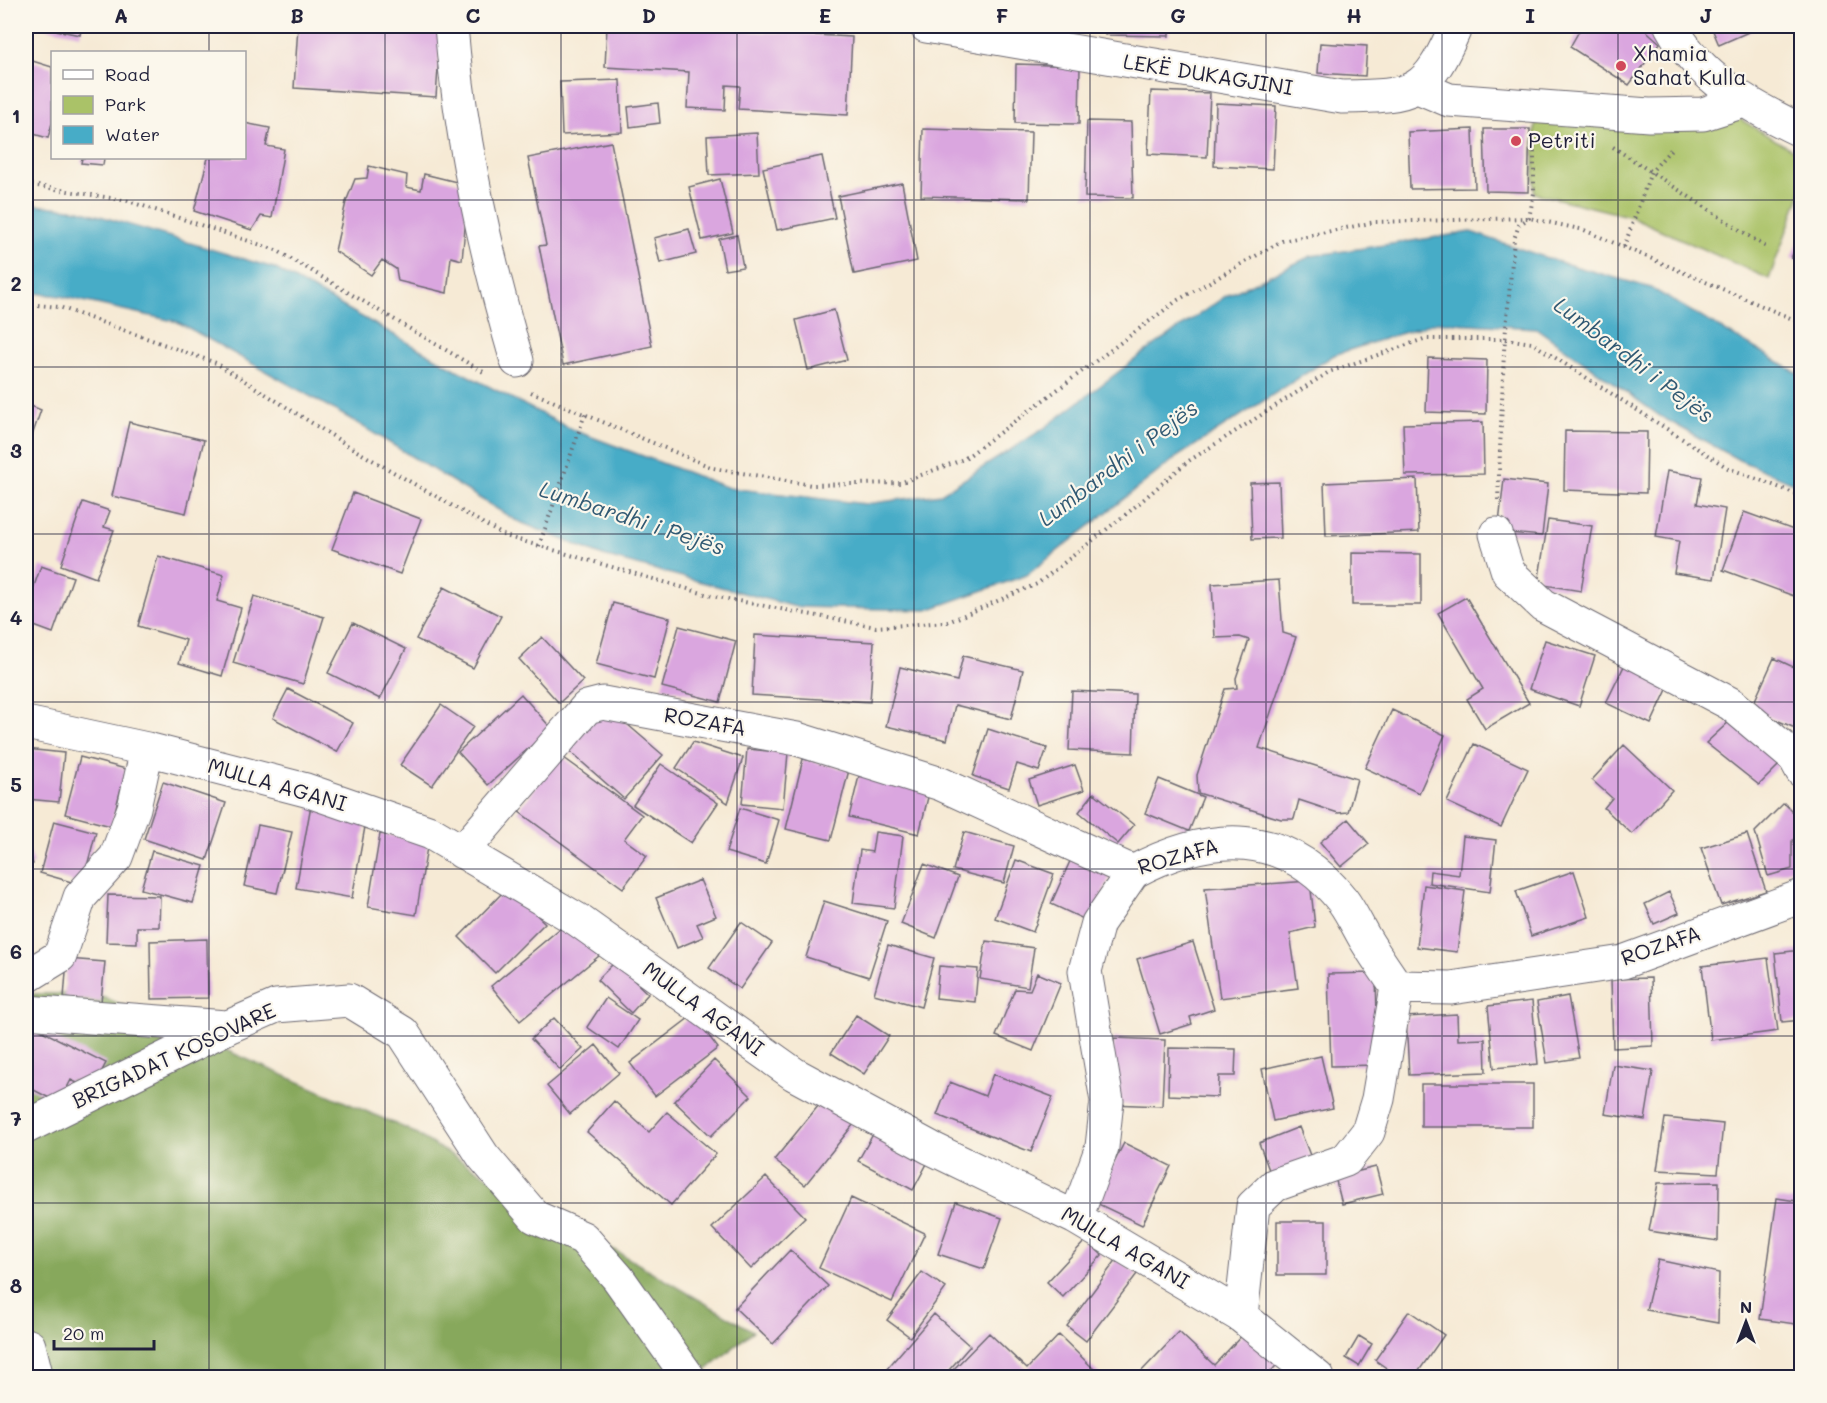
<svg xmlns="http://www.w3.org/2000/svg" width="1827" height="1403" font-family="Mali,sans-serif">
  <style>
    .green { fill: #aac268; stroke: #667252; stroke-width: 1.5 }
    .forest { fill: #87a85c; stroke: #54654c; stroke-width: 1.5 }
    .water { fill: #47acc7; stroke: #346781; stroke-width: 1.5 }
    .building { fill: #daa6df }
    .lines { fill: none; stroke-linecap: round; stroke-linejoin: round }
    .minor-casing { stroke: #6c6871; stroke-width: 35 }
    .path { stroke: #6c6871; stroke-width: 4; stroke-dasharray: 1.5 4.5; stroke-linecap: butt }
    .minor { stroke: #fff; stroke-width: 33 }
    .grid { fill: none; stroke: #22223b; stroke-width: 1.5; stroke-opacity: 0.55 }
    .poi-dot { fill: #d1495b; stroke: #fbf7ec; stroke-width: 2 }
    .labels { text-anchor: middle; stroke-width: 4.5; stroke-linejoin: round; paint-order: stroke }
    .poi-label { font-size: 21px; fill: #22223b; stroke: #fbf7ec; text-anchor: start }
    .street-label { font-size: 21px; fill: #22223b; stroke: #fbf7ec }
    .water-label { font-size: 22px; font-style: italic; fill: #315973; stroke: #fbf7ec }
    .neatline { fill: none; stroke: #22223b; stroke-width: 2 }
    .grid-label { font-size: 20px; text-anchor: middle; font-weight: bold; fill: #22223b }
  </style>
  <rect width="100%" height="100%" fill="#fbf7ec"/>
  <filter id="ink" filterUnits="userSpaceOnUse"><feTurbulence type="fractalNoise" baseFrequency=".0167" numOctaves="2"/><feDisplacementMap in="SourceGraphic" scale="12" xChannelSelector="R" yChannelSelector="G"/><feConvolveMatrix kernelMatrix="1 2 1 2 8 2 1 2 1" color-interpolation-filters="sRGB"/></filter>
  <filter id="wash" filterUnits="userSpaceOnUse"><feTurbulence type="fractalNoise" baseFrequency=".008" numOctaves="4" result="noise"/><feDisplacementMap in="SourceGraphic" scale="24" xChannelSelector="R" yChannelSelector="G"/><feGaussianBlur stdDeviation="1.35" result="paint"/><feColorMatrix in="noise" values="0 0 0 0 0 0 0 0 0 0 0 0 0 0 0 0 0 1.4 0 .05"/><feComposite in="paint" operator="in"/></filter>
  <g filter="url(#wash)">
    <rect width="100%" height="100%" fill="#f6ead5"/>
    <!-- green -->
    <path class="green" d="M 1538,107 L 1721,108 L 1801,155 L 1801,192 L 1769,279 L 1632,217 L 1534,193 L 1534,136 Z"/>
    <!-- forest -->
    <path class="forest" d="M 26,994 L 97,994 L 407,1129 L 753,1331 L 698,1377 L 26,1377 Z"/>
    <!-- water -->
    <path class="water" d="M 26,204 L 80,210 L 274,268 L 459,371 L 573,430 L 729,488 L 866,504 L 941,494 L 1043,429 L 1146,351 L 1226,296 L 1311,256 L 1471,232 L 1556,261 L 1651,288 L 1801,375 L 1801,486 L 1739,460 L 1660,416 L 1536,328 L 1436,322 L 1334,355 L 1177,457 L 1027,575 L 927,610 L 796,607 L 603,556 L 515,520 L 354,421 L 178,322 L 60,296 L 26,292 Z"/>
    <g id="blocks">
      <!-- building -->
      <path class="building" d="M 37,26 L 82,26 L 80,35 Z
        M 298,26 L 441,26 L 436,97 L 294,88 Z
        M 607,26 L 742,26 L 742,31 L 852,37 L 848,115 L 738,109 L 740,86 L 726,85 L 725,110 L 687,108 L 689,72 L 605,67 Z
        M 1105,26 L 1169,26 L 1169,36 L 1105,35 Z
        M 1413,26 L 1444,26 L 1442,33 Z
        M 1582,26 L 1641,26 L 1660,43 L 1629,85 L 1570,47 Z
        M 1711,26 L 1762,26 L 1719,45 Z
        M 1320,43 L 1367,46 L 1365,76 L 1318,73 Z
        M 26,59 L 52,67 L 52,123 L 48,138 L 26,132 Z
        M 1016,64 L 1080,66 L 1079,124 L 1015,123 Z
        M 620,80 L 622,132 L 562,135 L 560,82 Z
        M 1151,91 L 1210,93 L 1207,157 L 1148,154 Z
        M 658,103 L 660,123 L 630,127 L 628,107 Z
        M 1216,103 L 1276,106 L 1273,169 L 1214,166 Z
        M 1087,121 L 1131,122 L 1133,198 L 1085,197 Z
        M 244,123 L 270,128 L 266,146 L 284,149 L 272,218 L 261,216 L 252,230 L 194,211 L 208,158 L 244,158 Z
        M 923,129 L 1031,132 L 1029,199 L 921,196 Z
        M 1473,129 L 1475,188 L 1410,189 L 1408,132 Z
        M 1484,129 L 1530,129 L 1528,192 L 1486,191 Z
        M 757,133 L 759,173 L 709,175 L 707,136 Z
        M 611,142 L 652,346 L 563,365 L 539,246 L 546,245 L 528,158 Z
        M 822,156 L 835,218 L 777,230 L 763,168 Z
        M 82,158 L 104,158 L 103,165 L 81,163 Z
        M 369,166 L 407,175 L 406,187 L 421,190 L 424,174 L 469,185 L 462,260 L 451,257 L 447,293 L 398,281 L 396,269 L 382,260 L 371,275 L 335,251 L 346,202 L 355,179 L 367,178 Z
        M 720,179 L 733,233 L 702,240 L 689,187 Z
        M 902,183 L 917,261 L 854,274 L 838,196 Z
        M 689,229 L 696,254 L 660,263 L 654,238 Z
        M 1802,233 L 1802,262 L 1791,258 Z
        M 737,235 L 743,267 L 725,270 L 719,239 Z
        M 834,310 L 847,360 L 808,370 L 796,320 Z
        M 1428,358 L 1487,360 L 1486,414 L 1426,412 Z
        M 26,404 L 41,410 L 26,453 Z
        M 129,422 L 204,440 L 186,513 L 112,496 Z
        M 1483,422 L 1484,474 L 1405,475 L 1403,424 Z
        M 1565,431 L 1647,432 L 1646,493 L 1564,490 Z
        M 1667,471 L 1702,477 L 1697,504 L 1725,509 L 1714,579 L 1674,573 L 1679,541 L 1656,537 Z
        M 1417,479 L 1419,532 L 1326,536 L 1324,483 Z
        M 1504,479 L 1548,484 L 1542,536 L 1498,532 Z
        M 1279,482 L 1281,538 L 1252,539 L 1250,483 Z
        M 353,493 L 421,519 L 400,574 L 332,549 Z
        M 83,502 L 110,511 L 104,527 L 114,530 L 96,578 L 61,565 Z
        M 1744,512 L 1802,533 L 1802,599 L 1723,570 Z
        M 1548,520 L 1592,526 L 1581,591 L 1538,584 Z
        M 1352,553 L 1421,554 L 1421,605 L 1352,605 Z
        M 158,556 L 224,575 L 217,601 L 241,608 L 222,676 L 179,663 L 186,640 L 138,626 Z
        M 41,566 L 73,577 L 53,633 L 26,623 L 26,609 Z
        M 1279,580 L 1283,633 L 1296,637 L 1259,748 L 1357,779 L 1348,812 L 1338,813 L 1299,800 L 1294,819 L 1281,819 L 1198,793 L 1197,775 L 1225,689 L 1237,688 L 1236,678 L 1249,640 L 1240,637 L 1215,638 L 1212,584 Z
        M 444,587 L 501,616 L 473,668 L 416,639 Z
        M 254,596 L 324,617 L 303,684 L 233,663 Z
        M 1466,597 L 1529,703 L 1485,729 L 1467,699 L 1483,689 L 1438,613 Z
        M 613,603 L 670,618 L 654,679 L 596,664 Z
        M 353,623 L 406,649 L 380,699 L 328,673 Z
        M 679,626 L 736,641 L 720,702 L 662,687 Z
        M 755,635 L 874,642 L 870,702 L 752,695 Z
        M 542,637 L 583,681 L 559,703 L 519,659 Z
        M 1545,640 L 1595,656 L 1579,706 L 1529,689 Z
        M 963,656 L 1023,670 L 1011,719 L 955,705 L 947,740 L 886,726 L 900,667 L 957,681 Z
        M 1774,658 L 1802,671 L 1802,731 L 1751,709 Z
        M 1626,662 L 1670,683 L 1651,724 L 1606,703 Z
        M 288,689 L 353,723 L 337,752 L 273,718 Z
        M 1072,691 L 1135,694 L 1133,753 L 1069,750 Z
        M 521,694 L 551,728 L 488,785 L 458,752 Z
        M 441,705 L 473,727 L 432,786 L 400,765 Z
        M 606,706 L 663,755 L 624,799 L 567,749 Z
        M 1392,710 L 1445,735 L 1419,793 L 1365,768 Z
        M 1731,720 L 1782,762 L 1759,785 L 1706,743 Z
        M 988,729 L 1047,748 L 1039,771 L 1017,764 L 1009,788 L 973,776 Z
        M 693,742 L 743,758 L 728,803 L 676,768 Z
        M 1474,744 L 1528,769 L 1501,827 L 1447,802 Z
        M 1624,745 L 1672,790 L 1632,834 L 1604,808 L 1612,798 L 1592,780 Z
        M 26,749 L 64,753 L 59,802 L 26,799 Z
        M 747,749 L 788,753 L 783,808 L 742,804 Z
        M 560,755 L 642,815 L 624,839 L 647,856 L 623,888 L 518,811 Z
        M 80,757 L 126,769 L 111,826 L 65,814 Z
        M 803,759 L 849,770 L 831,840 L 786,829 Z
        M 661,764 L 718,803 L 691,843 L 633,805 Z
        M 1075,765 L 1084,790 L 1037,805 L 1029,780 Z
        M 860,772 L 930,789 L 919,834 L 849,817 Z
        M 1159,779 L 1203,797 L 1189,831 L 1145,813 Z
        M 163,782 L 226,803 L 207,860 L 144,839 Z
        M 1094,793 L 1134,825 L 1118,844 L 1079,812 Z
        M 1784,803 L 1802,821 L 1802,831 L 1792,841 L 1792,869 L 1768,876 L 1755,832 Z
        M 311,805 L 367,816 L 352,898 L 296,888 Z
        M 740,808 L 779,820 L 766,864 L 726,852 Z
        M 1348,819 L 1369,844 L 1341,867 L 1320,842 Z
        M 54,821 L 96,832 L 82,885 L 40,873 Z
        M 258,825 L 292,832 L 277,893 L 244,886 Z
        M 875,832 L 903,836 L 894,908 L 853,903 L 860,850 L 872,852 Z
        M 964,832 L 1014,846 L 1004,883 L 953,870 Z
        M 380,834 L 428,841 L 416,915 L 368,907 Z
        M 1747,834 L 1766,891 L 1721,905 L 1701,848 Z
        M 1463,836 L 1496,840 L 1490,892 L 1429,883 L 1430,871 L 1459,875 Z
        M 26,840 L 33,864 L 26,866 Z
        M 152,851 L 204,866 L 193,903 L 141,889 Z
        M 1071,859 L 1110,877 L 1090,922 L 1051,904 Z
        M 1016,860 L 1054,874 L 1033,932 L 995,918 Z
        M 924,864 L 958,877 L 936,938 L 901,924 Z
        M 1574,871 L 1589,917 L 1531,936 L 1516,891 Z
        M 700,880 L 716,916 L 697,924 L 703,937 L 677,948 L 656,898 Z
        M 1310,881 L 1315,927 L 1290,933 L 1298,988 L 1220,998 L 1205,888 Z
        M 1424,885 L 1465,891 L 1457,952 L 1417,947 Z
        M 508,887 L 545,923 L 495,973 L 459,937 Z
        M 1669,892 L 1679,913 L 1654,924 L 1645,904 Z
        M 108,895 L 160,896 L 159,927 L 137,927 L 137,943 L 106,942 Z
        M 824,901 L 887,921 L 869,977 L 806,957 Z
        M 569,921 L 605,951 L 520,1021 L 491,986 Z
        M 741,922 L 772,943 L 740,989 L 709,968 Z
        M 207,939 L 208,998 L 151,999 L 150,941 Z
        M 986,941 L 1034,948 L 1028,987 L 980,979 Z
        M 1193,942 L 1214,1009 L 1190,1017 L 1192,1024 L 1160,1034 L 1137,959 Z
        M 888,945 L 934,958 L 921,1007 L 874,994 Z
        M 1802,950 L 1802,1020 L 1782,1022 L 1775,953 Z
        M 1768,958 L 1778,1031 L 1711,1040 L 1702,966 Z
        M 67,959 L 105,962 L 101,1002 L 64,998 Z
        M 615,962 L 648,994 L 631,1013 L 597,980 Z
        M 939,966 L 978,969 L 975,1002 L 936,998 Z
        M 1037,973 L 1061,983 L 1033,1051 L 996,1036 L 1015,989 L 1030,990 Z
        M 1376,973 L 1378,1065 L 1331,1066 L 1328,974 Z
        M 1651,978 L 1653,1046 L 1613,1048 L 1611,979 Z
        M 1568,996 L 1579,1058 L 1547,1063 L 1537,1002 Z
        M 606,998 L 638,1020 L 619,1049 L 587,1027 Z
        M 1532,1001 L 1538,1064 L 1494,1068 L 1488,1006 Z
        M 1457,1014 L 1458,1040 L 1485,1039 L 1486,1072 L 1409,1075 L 1406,1017 Z
        M 693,1015 L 718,1048 L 655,1096 L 630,1063 Z
        M 856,1015 L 889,1036 L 864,1074 L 831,1053 Z
        M 554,1018 L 583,1049 L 560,1070 L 531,1039 Z
        M 26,1023 L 106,1063 L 92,1090 L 71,1080 L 59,1103 L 26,1086 Z
        M 1114,1038 L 1165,1040 L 1162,1106 L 1111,1104 Z
        M 596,1045 L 619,1073 L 570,1114 L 547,1086 Z
        M 1169,1048 L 1236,1049 L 1235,1076 L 1219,1076 L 1218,1097 L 1168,1095 Z
        M 1321,1056 L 1333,1108 L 1273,1121 L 1262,1069 Z
        M 714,1060 L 751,1096 L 711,1136 L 674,1101 Z
        M 1613,1065 L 1653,1071 L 1645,1120 L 1605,1114 Z
        M 993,1074 L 1053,1097 L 1031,1152 L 937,1115 L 950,1082 L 985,1096 Z
        M 1421,1084 L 1533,1084 L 1533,1127 L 1421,1127 Z
        M 823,1100 L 853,1125 L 805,1185 L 774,1160 Z
        M 614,1101 L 649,1132 L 667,1112 L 716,1154 L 671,1205 L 587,1132 Z
        M 1665,1118 L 1723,1124 L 1718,1173 L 1657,1170 Z
        M 1299,1127 L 1313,1163 L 1272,1178 L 1259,1143 Z
        M 876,1129 L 930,1158 L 913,1190 L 858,1161 Z
        M 1124,1143 L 1171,1166 L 1142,1225 L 1094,1202 Z
        M 1376,1167 L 1383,1194 L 1342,1204 L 1335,1177 Z
        M 766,1177 L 805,1217 L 751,1269 L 712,1228 Z
        M 1719,1182 L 1718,1241 L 1649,1231 L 1658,1183 Z
        M 851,1198 L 925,1233 L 892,1302 L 819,1268 Z
        M 1777,1198 L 1802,1202 L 1802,1325 L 1760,1319 Z
        M 956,1202 L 1002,1218 L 984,1269 L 938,1254 Z
        M 1277,1221 L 1326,1221 L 1326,1275 L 1277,1275 Z
        M 1086,1240 L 1102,1255 L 1063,1297 L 1047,1282 Z
        M 790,1250 L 828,1286 L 773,1344 L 735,1308 Z
        M 1117,1259 L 1137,1274 L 1086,1341 L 1067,1326 Z
        M 1658,1260 L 1719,1273 L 1718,1323 L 1646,1310 Z
        M 922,1272 L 946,1288 L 910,1337 L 887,1320 Z
        M 1409,1311 L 1444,1335 L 1414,1378 L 1401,1378 L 1375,1360 Z
        M 934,1314 L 970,1346 L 942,1378 L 879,1378 Z
        M 1250,1327 L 1283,1358 L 1265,1378 L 1137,1376 L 1179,1332 L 1214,1365 Z
        M 989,1333 L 1027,1369 L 1059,1335 L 1103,1378 L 945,1378 Z
        M 1359,1336 L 1372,1344 L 1359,1366 L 1346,1358 Z"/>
    </g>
  </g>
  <g filter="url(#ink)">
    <use href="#blocks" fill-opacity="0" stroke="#6c6871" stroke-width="1.5"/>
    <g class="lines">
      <!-- minor casing -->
      <g class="minor-casing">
        <path id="minor" d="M 451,26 C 460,135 486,255 517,361
          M 926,26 L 1342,97 C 1415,96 1426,95 1456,26
          M 1671,26 C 1699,78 1749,106 1802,131
          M 1418,87 L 1449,100 L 1649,115 L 1703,114 L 1744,101
          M 1496,534 L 1508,572 L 1543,605 L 1731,704 L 1795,758 L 1802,771
          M 26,723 L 147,749 L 306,790 L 431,833 L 578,920 L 794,1074 L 931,1148 L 1076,1218 L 1241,1316 L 1318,1378
          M 462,852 L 587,707 L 603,703 L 797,739 L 941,784 L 1133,872 C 1210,831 1285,827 1343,901 C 1351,912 1357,925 1364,937 C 1374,954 1386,971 1397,987 L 1451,988 L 1623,962 L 1802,896
          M 26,977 L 60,956 L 80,897 L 116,857 L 134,808 L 147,749
          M 26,1012 L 226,1027
          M 26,1127 L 228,1027 L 276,1006 L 349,1000 L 403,1033 L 483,1156 L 535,1217 L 583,1238 L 618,1278 L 689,1378
          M 1076,1218 L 1102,1147 L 1107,1101 L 1085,971 L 1098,923 L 1133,872
          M 1241,1316 L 1253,1206 L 1275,1185 L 1346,1160 L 1368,1132 L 1378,1099 L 1397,987
          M 26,1345 L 29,1346 L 37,1378"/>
      </g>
      <!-- path -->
      <path class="path" d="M 1613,147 L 1766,247
        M 26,184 L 128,201 L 276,250 L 485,373
        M 1624,247 L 1651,172 L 1672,148
        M 26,304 L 59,307 L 216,363 L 355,450 L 505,536 L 712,596 L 876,627 L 948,622 L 1037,584 L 1130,511 L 1187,462 L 1329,372 L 1424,339 L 1505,339 L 1532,343 L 1728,468 L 1802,496
        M 531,392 L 713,468 L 811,485 L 900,483 L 964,459 L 1178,300 L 1282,241 L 1375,222 L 1529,218 L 1584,230 L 1802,323
        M 1498,500 L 1504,351 L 1514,239 L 1519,225 L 1529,218 L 1534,193 L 1534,140
        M 539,546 L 585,414"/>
      <!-- minor -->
      <use href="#minor" class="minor"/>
    </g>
  </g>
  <!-- grid -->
  <path class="grid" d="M 209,26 L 209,52M 385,26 L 385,1378M 561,26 L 561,1378M 737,26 L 737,1378M 914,26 L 914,1378M 1090,26 L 1090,1378M 1266,26 L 1266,1378M 1442,26 L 1442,1378M 1618,26 L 1618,1378M 209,158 L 209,1378M 26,200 L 1802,200M 26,367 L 1802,367M 26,534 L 1802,534M 26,702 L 1802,702M 26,869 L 1802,869M 26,1036 L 1802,1036M 26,1203 L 1802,1203"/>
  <!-- markers -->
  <g class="poi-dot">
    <circle cx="1621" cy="66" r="6"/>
    <circle cx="1516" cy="141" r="6"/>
  </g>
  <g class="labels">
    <!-- poi labels -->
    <g class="poi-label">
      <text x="1633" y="61">Xhamia<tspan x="1633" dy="24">Sahat Kulla</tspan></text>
      <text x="1528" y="148">Petriti</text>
    </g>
    <!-- street labels -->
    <g class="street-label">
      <text transform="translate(1208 75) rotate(9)" y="7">LEKË DUKAGJINI</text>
      <text transform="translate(705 722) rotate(10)" y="7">ROZAFA</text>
      <text transform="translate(277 785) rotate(16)" y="7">MULLA AGANI</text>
      <text transform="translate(1178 857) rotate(-16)" y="7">ROZAFA</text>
      <text transform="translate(1661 946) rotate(-19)" y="7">ROZAFA</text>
      <text transform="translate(703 1009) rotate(36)" y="7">MULLA AGANI</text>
      <text transform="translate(174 1056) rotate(-25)" y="7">BRIGADAT KOSOVARE</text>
      <text transform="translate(1125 1248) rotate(30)" y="7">MULLA AGANI</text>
    </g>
    <!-- water labels -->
    <g class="water-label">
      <text transform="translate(1634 360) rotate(37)" y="8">Lumbardhi i Pejës</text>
      <text transform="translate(1118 463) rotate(-37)" y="8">Lumbardhi i Pejës</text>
      <text transform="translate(632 518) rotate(18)" y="8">Lumbardhi i Pejës</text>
    </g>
  </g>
  <!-- margin -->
  <rect width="1827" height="1403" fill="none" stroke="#fbf7ec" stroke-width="66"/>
  <!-- legend -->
  <rect x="51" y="51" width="195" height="108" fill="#fbf7ec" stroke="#a4a2a5" stroke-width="1.5"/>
  <rect x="63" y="70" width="30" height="9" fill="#ffffff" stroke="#a4a2a5" stroke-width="1.5"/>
  <text x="105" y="81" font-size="18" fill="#22223b">Road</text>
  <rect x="63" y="96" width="30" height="18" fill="#aac268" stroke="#a4a2a5" stroke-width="1.5"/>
  <text x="105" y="111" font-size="18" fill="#22223b">Park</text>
  <rect x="63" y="126" width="30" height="18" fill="#47acc7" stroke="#a4a2a5" stroke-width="1.5"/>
  <text x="105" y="141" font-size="18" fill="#22223b">Water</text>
  <!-- north arrow -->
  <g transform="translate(1746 1322)" stroke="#fbf7ec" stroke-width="4.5" paint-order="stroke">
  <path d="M0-4.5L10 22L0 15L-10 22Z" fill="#22223b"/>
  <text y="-9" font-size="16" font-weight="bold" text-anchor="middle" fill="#22223b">N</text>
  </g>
  <!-- scale -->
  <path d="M54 1340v9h100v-9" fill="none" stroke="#22223b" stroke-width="3"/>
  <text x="63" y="1340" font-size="18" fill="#22223b" stroke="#fbf7ec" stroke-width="4.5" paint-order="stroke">20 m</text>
  <rect x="33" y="33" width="1761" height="1337" class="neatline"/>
  <g class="grid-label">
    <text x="121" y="23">A</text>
    <text x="297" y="23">B</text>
    <text x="473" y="23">C</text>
    <text x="649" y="23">D</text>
    <text x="825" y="23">E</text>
    <text x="1002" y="23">F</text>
    <text x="1178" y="23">G</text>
    <text x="1354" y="23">H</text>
    <text x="1530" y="23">I</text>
    <text x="1706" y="23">J</text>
    <text x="16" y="123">1</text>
    <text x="16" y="291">2</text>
    <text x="16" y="458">3</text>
    <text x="16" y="625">4</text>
    <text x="16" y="792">5</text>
    <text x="16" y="959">6</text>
    <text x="16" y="1126">7</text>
    <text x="16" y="1293">8</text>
  </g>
</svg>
